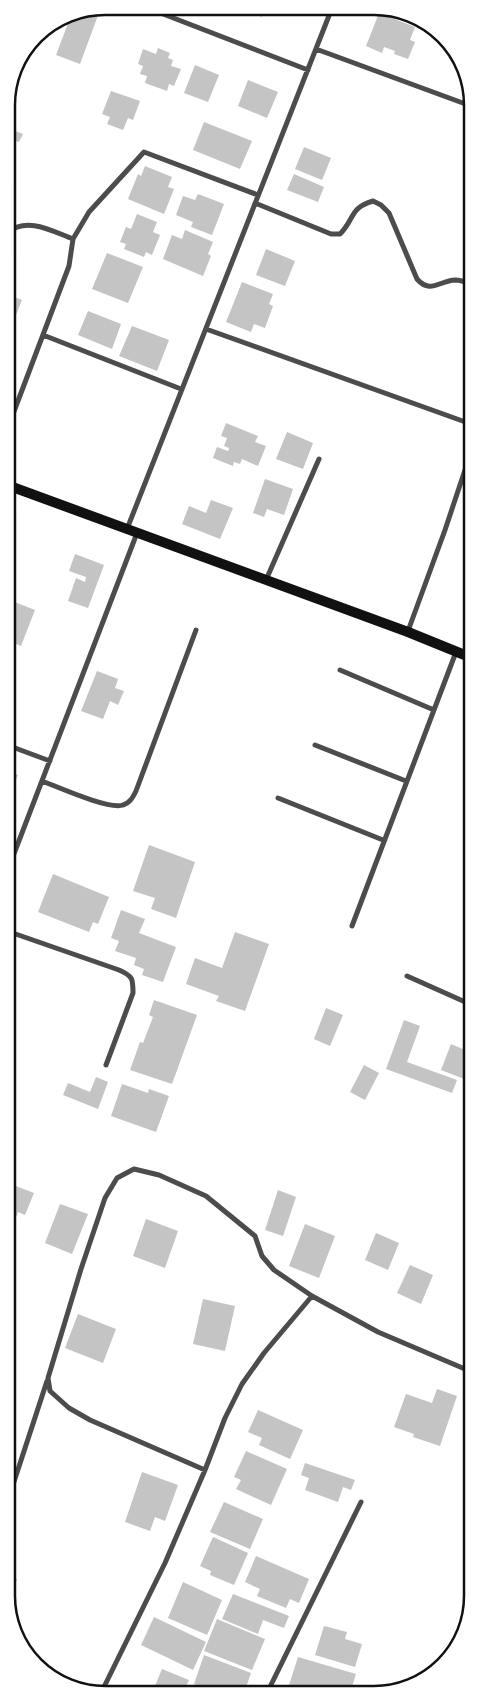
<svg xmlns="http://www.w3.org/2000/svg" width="479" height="1701" font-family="'Public Sans',sans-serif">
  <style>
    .building { fill: #c4c4c4 }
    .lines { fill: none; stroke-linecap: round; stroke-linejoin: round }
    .minor { stroke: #4c4c4c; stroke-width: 5 }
    .secondary { stroke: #111; stroke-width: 10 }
    .rim { fill: none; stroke: #111; stroke-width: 2.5 }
  </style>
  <rect width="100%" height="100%" fill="#fff"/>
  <!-- building -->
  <path class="building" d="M 214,7 L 242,7 L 238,16 Z
    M 250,7 L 273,7 L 271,13 L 265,10 L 262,17 L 248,12 Z
    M 95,8 L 100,10 L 80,64 L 56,55 L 72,13 Z
    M 379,13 L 415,27 L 410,40 L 415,42 L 408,59 L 394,54 L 395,51 L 384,47 L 382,53 L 366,46 Z
    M 158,48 L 170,53 L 168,58 L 173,60 L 171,66 L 181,69 L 174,86 L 169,84 L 167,91 L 145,83 L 147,76 L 140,74 L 143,66 L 138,64 L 143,49 L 156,54 Z
    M 195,65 L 219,75 L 208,102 L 184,93 Z
    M 248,80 L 278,92 L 267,118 L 238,106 Z
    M 111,91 L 140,101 L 133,120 L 128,118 L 123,130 L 107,124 L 110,117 L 102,114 Z
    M 6,122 L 15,125 L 13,130 L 23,134 L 19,142 L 6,138 Z
    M 204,122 L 252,141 L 240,169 L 193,150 Z
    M 304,147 L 331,158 L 322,180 L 295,169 Z
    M 145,166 L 172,177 L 168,187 L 174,189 L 164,214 L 128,199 L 138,174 L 141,176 Z
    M 294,174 L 324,187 L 318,202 L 287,190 Z
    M 198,194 L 224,204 L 212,235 L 191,227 L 193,222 L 176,215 L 183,196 L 195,200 Z
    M 137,214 L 157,222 L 153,232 L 160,235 L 152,255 L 146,252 L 144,257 L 124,249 L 126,244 L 120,242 L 126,227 L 131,229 Z
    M 185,230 L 213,242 L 208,254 L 211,256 L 203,276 L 163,259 L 172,235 L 182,239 Z
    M 266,249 L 295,261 L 285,286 L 256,275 Z
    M 107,253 L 143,267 L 128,303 L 92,289 Z
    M 242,282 L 273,294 L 269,304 L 273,306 L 265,328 L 254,324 L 251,332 L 226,322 Z
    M 7,294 L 22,300 L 9,333 L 7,332 Z
    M 88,311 L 121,324 L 112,349 L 78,335 Z
    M 132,326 L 169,340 L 157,371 L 119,356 Z
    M 226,423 L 258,436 L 255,442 L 266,446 L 258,466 L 242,459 L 240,464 L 234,462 L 233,466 L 213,458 L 217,447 L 228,451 L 229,448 L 224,446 L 227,438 L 221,436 Z
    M 287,432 L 313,443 L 303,469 L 276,459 Z
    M 265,479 L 293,489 L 284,515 L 267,509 L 264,517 L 253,513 Z
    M 211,500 L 233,508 L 220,539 L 182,524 L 189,506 L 206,513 Z
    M 7,521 L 14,523 L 7,542 Z
    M 75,554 L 104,565 L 88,608 L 68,601 L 76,578 L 85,582 L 86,577 L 69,571 Z
    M 7,599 L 35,610 L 21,646 L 7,640 Z
    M 97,671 L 118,679 L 115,688 L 124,691 L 118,705 L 110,701 L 103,719 L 81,711 Z
    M 7,770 L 18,775 L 7,801 Z
    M 149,845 L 195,862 L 176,918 L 151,909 L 155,898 L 133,891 Z
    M 53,874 L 109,897 L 98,924 L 93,922 L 89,932 L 38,912 Z
    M 121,910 L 145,919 L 139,933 L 176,947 L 163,982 L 142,975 L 144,969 L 134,965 L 136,958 L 115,951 L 119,941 L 111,938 Z
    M 235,932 L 269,944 L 245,1011 L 216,1001 L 219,996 L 186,984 L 195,958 L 222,968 Z
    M 154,1000 L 197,1015 L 172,1084 L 130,1070 L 140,1042 L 143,1043 L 153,1017 L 149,1015 Z
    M 326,1008 L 343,1015 L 330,1046 L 314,1039 Z
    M 404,1020 L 420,1026 L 407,1062 L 457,1080 L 452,1093 L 386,1069 Z
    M 451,1044 L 472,1053 L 472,1082 L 441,1070 Z
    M 364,1065 L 379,1073 L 365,1100 L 350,1092 Z
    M 96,1077 L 108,1082 L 98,1109 L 63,1095 L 68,1083 L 90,1092 Z
    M 122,1084 L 148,1093 L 149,1089 L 169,1096 L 156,1132 L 111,1116 Z
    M 8,1183 L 34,1193 L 25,1215 L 18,1212 L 11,1230 L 8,1229 Z
    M 278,1190 L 296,1197 L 283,1236 L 265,1230 Z
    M 60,1204 L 88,1214 L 72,1254 L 45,1243 Z
    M 146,1219 L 178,1231 L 165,1268 L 133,1256 Z
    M 305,1224 L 335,1236 L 319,1278 L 289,1266 Z
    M 376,1233 L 399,1243 L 388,1270 L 365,1260 Z
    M 410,1265 L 433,1275 L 421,1304 L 397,1293 Z
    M 203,1299 L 235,1306 L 225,1351 L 193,1344 Z
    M 78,1314 L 116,1329 L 103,1363 L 65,1348 Z
    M 437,1389 L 457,1396 L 440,1446 L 413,1437 L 414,1434 L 394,1427 L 406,1394 L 432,1403 Z
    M 258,1410 L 303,1430 L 290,1459 L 259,1445 L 262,1438 L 248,1432 Z
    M 246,1451 L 287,1469 L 271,1505 L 236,1489 L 241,1480 L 234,1477 Z
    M 305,1463 L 355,1480 L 351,1490 L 343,1487 L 338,1502 L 305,1490 L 309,1478 L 301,1475 Z
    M 142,1472 L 178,1485 L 165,1521 L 155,1517 L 150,1531 L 125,1522 Z
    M 224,1502 L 263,1519 L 250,1549 L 210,1532 Z
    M 213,1537 L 248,1553 L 234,1585 L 210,1575 L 211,1571 L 200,1566 Z
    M 256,1556 L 309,1579 L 299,1603 L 290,1599 L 286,1608 L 257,1596 L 260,1589 L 245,1582 Z
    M 8,1576 L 17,1579 L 9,1609 L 8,1609 Z
    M 183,1582 L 222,1600 L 207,1635 L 168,1618 Z
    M 233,1594 L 289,1616 L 284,1628 L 263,1620 L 258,1634 L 222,1619 Z
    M 154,1617 L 206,1642 L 193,1670 L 141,1645 Z
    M 217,1619 L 265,1639 L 252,1670 L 204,1651 Z
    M 324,1626 L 347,1632 L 345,1639 L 362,1644 L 355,1667 L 315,1655 Z
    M 204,1655 L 251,1673 L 244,1693 L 237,1690 L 237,1693 L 219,1693 L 194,1684 Z
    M 298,1657 L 356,1674 L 350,1693 L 314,1693 L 289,1685 Z
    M 162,1669 L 189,1680 L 183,1693 L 152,1693 Z"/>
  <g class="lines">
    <!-- minor -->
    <path class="minor" d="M 145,7 L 308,70
      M 316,49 L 471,106
      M 255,203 L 331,234 L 340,234 C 355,219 349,208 373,201 L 381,205 L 389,213 L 417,279 C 430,294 439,281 455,280 C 461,280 466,282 471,284
      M 7,233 C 27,216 52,231 73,239
      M 206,329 L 471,424
      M 43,335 L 181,389
      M 10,422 L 69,266 L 73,239 L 89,212 L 144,152 L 258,195
      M 127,529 L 332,8
      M 266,580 L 319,459
      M 408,631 L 445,530 L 471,452
      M 340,670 L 434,710
      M 7,745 L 50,761
      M 315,745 L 406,781
      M 42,781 C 58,787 109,810 123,805 C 130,803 133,797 136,791 L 196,630
      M 278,798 L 383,840
      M 7,872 L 137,533
      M 352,926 L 456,652
      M 7,931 L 119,970 C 133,976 133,979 133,993 L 106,1065
      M 407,976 L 472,1005
      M 205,1470 L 90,1420 L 69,1408 L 50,1391 L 48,1378 L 81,1269 L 105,1198 L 117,1178 L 134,1169 L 159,1175 L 206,1196 L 255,1236 L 262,1256 L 274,1270 L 312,1296 L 378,1332 L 472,1372
      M 8,1500 L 47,1381
      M 101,1693 L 165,1563 L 205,1470 L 225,1418 L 242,1384 L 264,1353 L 312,1296
      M 267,1693 L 361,1502"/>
    <!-- secondary -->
    <path class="secondary" d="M 7,485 L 408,632 L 472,658"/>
  </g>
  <!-- crop -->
  <path d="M0 0H479V1701H0ZM105 15H374A90 90 0 0 1 464 105V1596A90 90 0 0 1 374 1686H105A90 90 0 0 1 15 1596V105A90 90 0 0 1 105 15Z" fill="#fff" fill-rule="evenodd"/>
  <path class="rim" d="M105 15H374A90 90 0 0 1 464 105V1596A90 90 0 0 1 374 1686H105A90 90 0 0 1 15 1596V105A90 90 0 0 1 105 15Z"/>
</svg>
